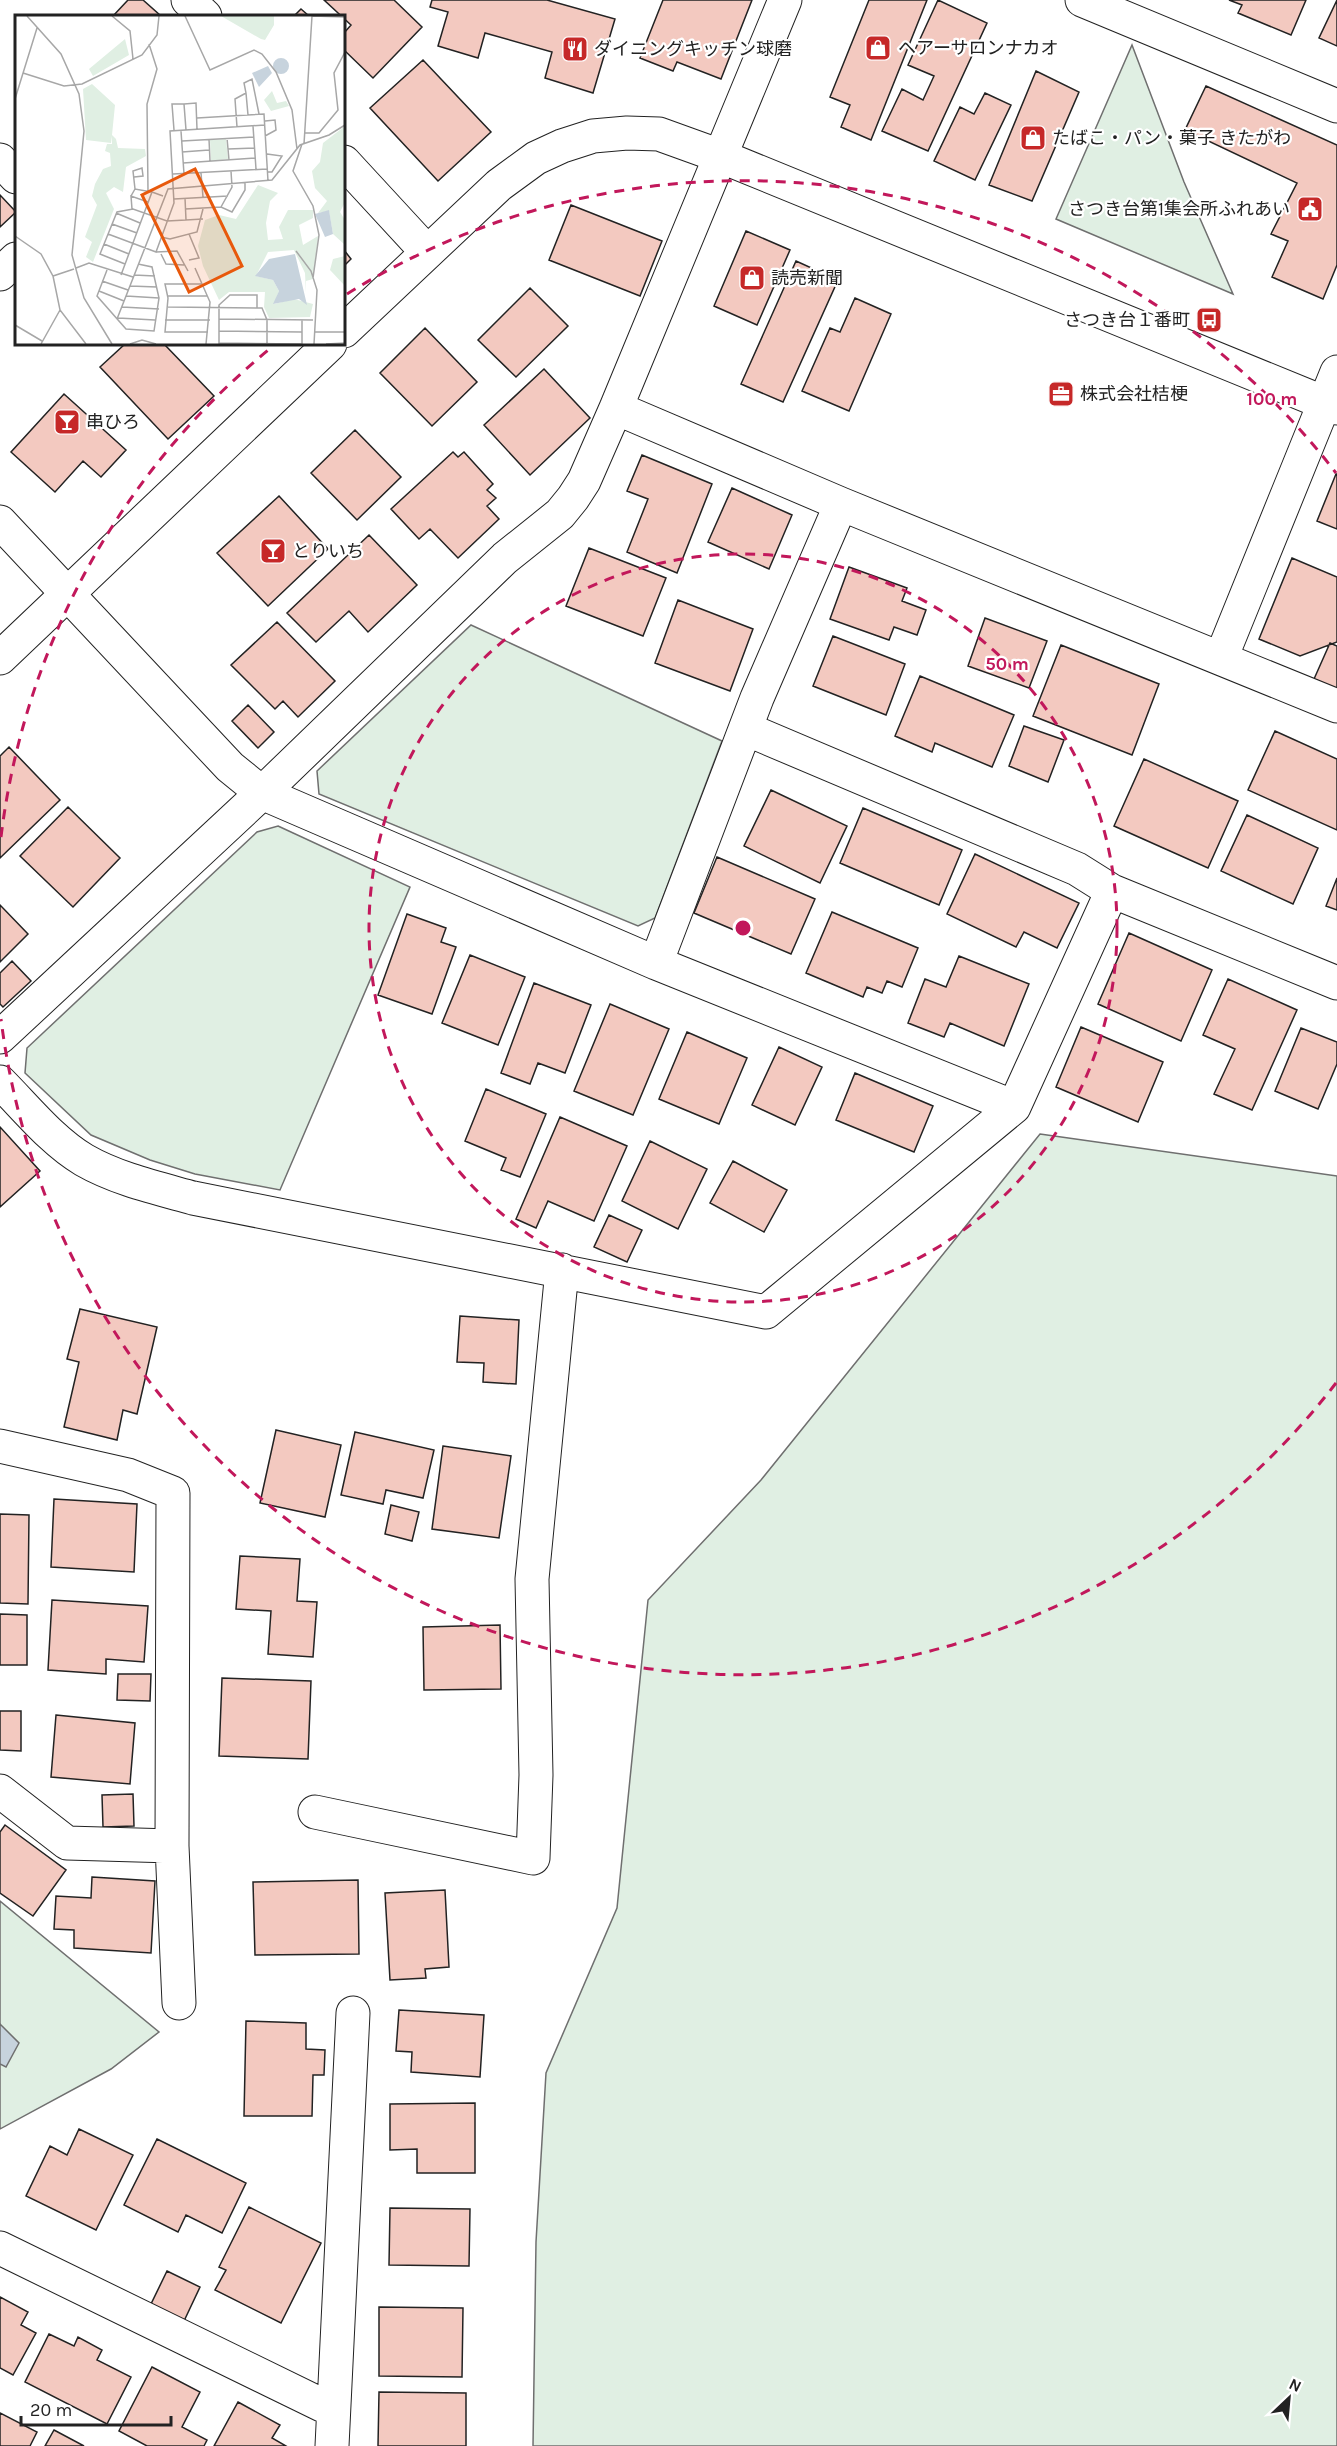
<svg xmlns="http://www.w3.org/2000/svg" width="1337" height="2446" font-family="Karla,'Noto Sans JP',sans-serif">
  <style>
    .green { fill: #e0efe3; stroke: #6f6f6f; stroke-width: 1.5 }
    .water { fill: #c7d3dd; stroke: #6f6f6f; stroke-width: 1.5 }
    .building { fill: #f3c9c0; stroke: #222; stroke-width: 1.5 }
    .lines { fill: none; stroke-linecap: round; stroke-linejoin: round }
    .street-casing { stroke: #222; stroke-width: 35 }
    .secondary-casing { stroke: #222; stroke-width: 35 }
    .street { stroke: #fff; stroke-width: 33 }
    .secondary { stroke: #fff; stroke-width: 33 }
    .ring { fill: none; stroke: #c2185b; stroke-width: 3; stroke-dasharray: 10 8 }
    .labels { text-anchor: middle; stroke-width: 4.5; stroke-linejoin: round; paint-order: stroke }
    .poi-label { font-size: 18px; fill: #222; stroke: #fff; text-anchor: start }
    .inset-road { fill: none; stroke: #a7a7a7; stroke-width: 1.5 }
    .view { fill: #e8590c; fill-opacity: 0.15; stroke: #e8590c; stroke-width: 3 }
    .inset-edge { fill: none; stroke: #222; stroke-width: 3 }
    .centre { fill: #c2185b; stroke: #fff; stroke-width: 3 }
    .ring-label { font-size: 18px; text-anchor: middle; font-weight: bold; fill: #c2185b; stroke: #fff; stroke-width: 4.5; stroke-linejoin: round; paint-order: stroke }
  </style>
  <rect width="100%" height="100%" fill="#fff"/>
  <!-- green -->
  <path class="green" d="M 1132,45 L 1184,182 L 1233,294 L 1056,219 Z
    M 471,625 L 722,741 L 655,918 L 638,926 L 319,794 L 317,771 Z
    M 278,826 L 410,887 L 280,1190 L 195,1174 L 150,1160 L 91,1135 L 25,1073 L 27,1048 L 257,832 Z
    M 1040,1134 L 1337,1176 L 1337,2446 L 533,2446 L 536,2242 L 546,2073 L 617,1908 L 648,1600 L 761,1480 Z
    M 0,1901 L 159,2032 L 111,2069 L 0,2129 Z"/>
  <!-- water -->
  <path class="water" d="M 0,2024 L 19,2043 L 6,2067 L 0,2064 Z"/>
  <!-- building -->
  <path class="building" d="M 128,0 L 143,0 L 161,16 L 113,16 Z
    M 324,0 L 394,0 L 422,27 L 373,78 L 344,50 L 344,33 L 351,25 Z
    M 432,0 L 547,0 L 615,19 L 593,93 L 545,78 L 552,52 L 485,33 L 478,58 L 438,46 L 448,12 L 430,7 Z
    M 663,0 L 752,0 L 721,79 L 677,62 L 673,71 L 640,58 Z
    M 869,0 L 927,0 L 871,140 L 841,127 L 850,105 L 830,97 Z
    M 938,0 L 987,23 L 928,151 L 882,131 L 902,89 L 923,100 L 934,76 L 908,65 Z
    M 1229,0 L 1306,0 L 1291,35 L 1238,13 L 1242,5 Z
    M 1337,0 L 1337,46 L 1319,38 Z
    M 301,9 L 309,16 L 294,16 Z
    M 423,60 L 491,132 L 438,181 L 370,108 Z
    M 1036,71 L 1079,92 L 1032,201 L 989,185 Z
    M 1206,86 L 1337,145 L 1337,265 L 1323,299 L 1272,277 L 1288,241 L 1271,234 L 1297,183 L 1185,130 Z
    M 985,93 L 1011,105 L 975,180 L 934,161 L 960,107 L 974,114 Z
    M 0,195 L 16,212 L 0,227 Z
    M 571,205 L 662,241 L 640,296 L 549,260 Z
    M 746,231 L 790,250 L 757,325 L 714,306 Z
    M 344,250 L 351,259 L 344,266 Z
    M 796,261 L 838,280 L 783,402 L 741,384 Z
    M 530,288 L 568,326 L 516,377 L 478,340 Z
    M 855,298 L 891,314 L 849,411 L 802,391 L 830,328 L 840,332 Z
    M 425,328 L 477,382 L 432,426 L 380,373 Z
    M 125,344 L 164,344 L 214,396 L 168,439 L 100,367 Z
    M 544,369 L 590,418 L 530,475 L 484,425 Z
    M 64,394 L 126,450 L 101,477 L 83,461 L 55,492 L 11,452 Z
    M 355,430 L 401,477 L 357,520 L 311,473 Z
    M 453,452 L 458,457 L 464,452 L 493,484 L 487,490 L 496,498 L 487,506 L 499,519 L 458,558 L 430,529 L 419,539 L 391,509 Z
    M 642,455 L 712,484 L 677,573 L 627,552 L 648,499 L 627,491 Z
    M 1336,474 L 1337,474 L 1337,529 L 1317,521 Z
    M 732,488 L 792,515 L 769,569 L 708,542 Z
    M 279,496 L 328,549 L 268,606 L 217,553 Z
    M 369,535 L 417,585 L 368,632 L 349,611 L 316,642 L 287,613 Z
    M 589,548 L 666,578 L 643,636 L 566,606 Z
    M 1292,558 L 1337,577 L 1337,642 L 1300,656 L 1259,639 Z
    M 849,567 L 907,588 L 902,601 L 926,610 L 917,635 L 894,627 L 889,640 L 830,619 Z
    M 678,600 L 753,629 L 730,691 L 655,663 Z
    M 985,618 L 1047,641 L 1029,688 L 968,666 Z
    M 277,622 L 335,681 L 298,717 L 283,701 L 275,709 L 231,665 Z
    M 833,636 L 905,664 L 886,715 L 813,686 Z
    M 1330,643 L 1337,646 L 1337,689 L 1314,679 Z
    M 1061,645 L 1159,684 L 1132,755 L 1033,716 Z
    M 920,676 L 1014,715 L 992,767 L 935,743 L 932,752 L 895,736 Z
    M 248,705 L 274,732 L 258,748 L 232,721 Z
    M 1024,726 L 1064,740 L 1048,782 L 1009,766 Z
    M 1275,731 L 1337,759 L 1337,830 L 1248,790 Z
    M 9,747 L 60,800 L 0,858 L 0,756 Z
    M 1144,759 L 1238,801 L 1208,868 L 1114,826 Z
    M 771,790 L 847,826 L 820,883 L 744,846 Z
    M 68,807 L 120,858 L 73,907 L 20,856 Z
    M 863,808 L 962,850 L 939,905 L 840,863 Z
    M 1247,815 L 1318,848 L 1293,904 L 1221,871 Z
    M 975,854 L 1079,903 L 1057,948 L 1024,932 L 1016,947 L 947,914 Z
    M 717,857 L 815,899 L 791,954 L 694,913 Z
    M 1337,878 L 1337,910 L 1326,906 Z
    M 0,905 L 28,934 L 0,962 Z
    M 832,912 L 918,948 L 902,987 L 887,981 L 882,993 L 867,987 L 863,997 L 806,973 Z
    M 407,914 L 446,928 L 441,942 L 456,947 L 432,1014 L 378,995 Z
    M 1129,933 L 1212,970 L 1181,1041 L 1098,1004 Z
    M 470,955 L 525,977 L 498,1045 L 442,1023 Z
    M 959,956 L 1029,984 L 1004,1046 L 950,1023 L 944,1037 L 908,1023 L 925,979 L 946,987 Z
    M 12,961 L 31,981 L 3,1007 L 0,1004 L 0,973 Z
    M 1228,979 L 1297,1010 L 1252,1110 L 1214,1094 L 1235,1049 L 1203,1035 Z
    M 534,983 L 591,1005 L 565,1073 L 538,1063 L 530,1084 L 501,1073 Z
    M 610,1004 L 669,1029 L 633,1115 L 574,1091 Z
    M 1081,1027 L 1163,1062 L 1138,1122 L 1056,1087 Z
    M 1301,1028 L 1337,1042 L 1337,1064 L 1318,1109 L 1275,1091 Z
    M 687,1032 L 747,1058 L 719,1124 L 659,1099 Z
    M 779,1047 L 822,1067 L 795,1125 L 752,1105 Z
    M 855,1073 L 933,1106 L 914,1152 L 836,1120 Z
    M 486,1089 L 546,1114 L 520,1177 L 501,1170 L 506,1158 L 465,1141 Z
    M 560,1117 L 627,1146 L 594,1221 L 548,1201 L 536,1228 L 516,1219 Z
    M 0,1127 L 40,1171 L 0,1207 Z
    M 650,1141 L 707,1169 L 678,1229 L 622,1201 Z
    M 733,1161 L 787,1190 L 764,1232 L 710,1203 Z
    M 609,1215 L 642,1230 L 627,1262 L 594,1247 Z
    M 80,1309 L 157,1327 L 137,1414 L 123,1410 L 117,1440 L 64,1427 L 79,1362 L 67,1359 Z
    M 460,1316 L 519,1320 L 516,1384 L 483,1382 L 484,1363 L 457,1362 Z
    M 276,1430 L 341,1445 L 325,1517 L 260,1503 Z
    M 355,1432 L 434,1450 L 423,1498 L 386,1490 L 383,1504 L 341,1495 Z
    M 443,1446 L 511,1456 L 499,1538 L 432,1529 Z
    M 54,1499 L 137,1504 L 134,1572 L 51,1567 Z
    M 391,1505 L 419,1512 L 412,1541 L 385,1534 Z
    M 0,1514 L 29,1515 L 28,1604 L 0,1603 Z
    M 240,1556 L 300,1559 L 297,1601 L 317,1602 L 313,1657 L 268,1654 L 271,1611 L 236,1609 Z
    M 52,1600 L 148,1606 L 144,1662 L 106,1659 L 106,1674 L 48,1670 Z
    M 0,1614 L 27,1615 L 27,1665 L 0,1665 Z
    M 500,1625 L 501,1689 L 424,1690 L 423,1627 Z
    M 118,1674 L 151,1674 L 150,1701 L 117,1700 Z
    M 222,1678 L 311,1681 L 308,1759 L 219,1756 Z
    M 0,1711 L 21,1711 L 21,1751 L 0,1750 Z
    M 56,1715 L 135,1723 L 130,1784 L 51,1777 Z
    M 133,1794 L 134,1826 L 103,1827 L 102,1795 Z
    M 5,1825 L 66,1870 L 33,1916 L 0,1893 L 0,1832 Z
    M 92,1877 L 155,1881 L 151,1953 L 74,1948 L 74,1930 L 54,1929 L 56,1896 L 91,1898 Z
    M 358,1880 L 359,1954 L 255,1955 L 253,1882 Z
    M 445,1890 L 449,1967 L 425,1969 L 426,1978 L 390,1980 L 385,1893 Z
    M 399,2010 L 484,2015 L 480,2077 L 411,2072 L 412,2052 L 396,2051 Z
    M 246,2021 L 306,2023 L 306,2049 L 325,2050 L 324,2075 L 313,2075 L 312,2116 L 244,2116 Z
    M 475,2103 L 475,2173 L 417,2173 L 417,2149 L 390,2150 L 390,2104 Z
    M 79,2129 L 133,2155 L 96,2230 L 26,2196 L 50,2146 L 67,2155 Z
    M 157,2139 L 246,2183 L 222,2233 L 186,2215 L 178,2232 L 124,2205 Z
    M 249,2207 L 321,2243 L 281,2323 L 215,2290 L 226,2270 L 219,2267 Z
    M 390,2208 L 470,2209 L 469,2266 L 389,2265 Z
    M 167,2271 L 200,2287 L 184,2321 L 151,2304 Z
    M 0,2297 L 28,2312 L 21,2325 L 36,2333 L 13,2375 L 0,2368 Z
    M 379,2307 L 463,2308 L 462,2377 L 379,2376 Z
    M 49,2334 L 74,2346 L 78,2337 L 102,2350 L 97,2360 L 131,2377 L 107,2424 L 25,2382 Z
    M 152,2367 L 200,2392 L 182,2427 L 207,2440 L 204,2446 L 147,2446 L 119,2431 Z
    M 379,2392 L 466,2393 L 466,2446 L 378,2446 Z
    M 238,2402 L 280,2425 L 272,2438 L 286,2446 L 214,2446 Z
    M 0,2413 L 37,2432 L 30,2446 L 0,2446 Z
    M 54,2430 L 84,2446 L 45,2446 Z"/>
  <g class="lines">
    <!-- street casing -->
    <g class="street-casing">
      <path id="street" d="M 188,0 L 205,16
        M 1082,0 L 1337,106
        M 0,160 L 16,177
        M 344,162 L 427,252
        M 0,274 L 16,259
        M 616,408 L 841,504 L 1337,706
        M 841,504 L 757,698 L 656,963 L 1014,1107
        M 0,522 L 230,767 L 262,793 L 656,963
        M 1221,658 L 1337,372
        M 746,729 L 1077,869 L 1112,891 L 1337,983
        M 0,1037 L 262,793 L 505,558 L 560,514 L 573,498 L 584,481 L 616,408 L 785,0
        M 0,1082 C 26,1108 52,1141 84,1160 C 117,1179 157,1188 193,1198 L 766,1312 L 1014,1107 L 1112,891
        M 0,1446 L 128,1475 L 173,1493 L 172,1846 L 179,2003
        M 0,1791 L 67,1843 L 172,1846
        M 315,1812 L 533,1858 L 536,1775 L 532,1579 L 562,1270
        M 0,2248 L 332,2410
        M 332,2446 L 353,2013"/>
    </g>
    <!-- secondary casing -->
    <g class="secondary-casing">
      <path id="secondary" d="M 344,331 L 499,185 L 536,158 L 562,146 L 593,136 L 627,133 L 659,134 L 720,156 L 1337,408
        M 0,658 L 330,344"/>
    </g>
    <!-- street -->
    <use href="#street" class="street"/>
    <!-- secondary -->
    <use href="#secondary" class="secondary"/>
  </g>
  <!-- distance rings -->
  <g class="ring">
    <circle cx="743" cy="928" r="374"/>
    <path d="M1336 1383A748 748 0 0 1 1 1019M1 837A748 748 0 0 1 272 347M347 294A748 748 0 0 1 1336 473"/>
  </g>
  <!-- icons -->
  <defs>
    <g id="shop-square" transform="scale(1.35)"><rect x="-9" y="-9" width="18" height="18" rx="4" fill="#c62828" stroke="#fff"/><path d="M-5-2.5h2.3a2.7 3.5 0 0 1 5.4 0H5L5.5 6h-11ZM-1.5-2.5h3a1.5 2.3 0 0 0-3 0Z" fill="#fff"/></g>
    <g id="restaurant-square" transform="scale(1.35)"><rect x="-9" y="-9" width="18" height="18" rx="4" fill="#c62828" stroke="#fff"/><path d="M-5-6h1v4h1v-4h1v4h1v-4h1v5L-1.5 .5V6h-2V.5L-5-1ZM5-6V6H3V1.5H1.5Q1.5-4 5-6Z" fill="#fff"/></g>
    <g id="civic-square" transform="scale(1.35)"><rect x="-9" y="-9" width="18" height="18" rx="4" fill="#c62828" stroke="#fff"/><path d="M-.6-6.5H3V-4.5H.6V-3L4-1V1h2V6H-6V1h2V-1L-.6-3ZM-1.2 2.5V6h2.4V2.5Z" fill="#fff"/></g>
    <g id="bus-square" transform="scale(1.35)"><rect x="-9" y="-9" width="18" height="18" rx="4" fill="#c62828" stroke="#fff"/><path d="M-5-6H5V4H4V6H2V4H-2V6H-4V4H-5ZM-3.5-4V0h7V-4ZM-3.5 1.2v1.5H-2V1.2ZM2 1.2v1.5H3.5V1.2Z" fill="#fff"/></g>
    <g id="office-square" transform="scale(1.35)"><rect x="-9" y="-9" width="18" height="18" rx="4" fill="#c62828" stroke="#fff"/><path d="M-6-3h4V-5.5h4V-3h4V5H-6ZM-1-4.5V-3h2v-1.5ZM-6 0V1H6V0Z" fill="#fff"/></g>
    <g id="bar-square" transform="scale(1.35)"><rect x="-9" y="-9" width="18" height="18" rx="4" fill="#c62828" stroke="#fff"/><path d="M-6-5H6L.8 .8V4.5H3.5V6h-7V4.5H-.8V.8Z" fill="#fff"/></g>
  </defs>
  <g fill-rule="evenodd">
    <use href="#shop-square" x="878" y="48"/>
    <use href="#restaurant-square" x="575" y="49"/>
    <use href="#shop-square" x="1033" y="138"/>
    <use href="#civic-square" x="1310" y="209"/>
    <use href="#shop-square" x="752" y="278"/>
    <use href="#bus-square" x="1209" y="320"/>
    <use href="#office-square" x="1061" y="394"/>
    <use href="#bar-square" x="67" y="422"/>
    <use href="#bar-square" x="273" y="551"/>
  </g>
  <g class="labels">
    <!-- poi labels -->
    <g class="poi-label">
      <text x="898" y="54">ヘアーサロンナカオ</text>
      <text x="594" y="55">ダイニングキッチン球磨</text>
      <text x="1052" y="144">たばこ・パン・菓子 きたがわ</text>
      <text x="1290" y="215" text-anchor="end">さつき台第1集会所ふれあい</text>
      <text x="771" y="284">読売新聞</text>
      <text x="1190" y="326" text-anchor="end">さつき台１番町</text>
      <text x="1080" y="400">株式会社桔梗</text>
      <text x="86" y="428">串ひろ</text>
      <text x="292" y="557">とりいち</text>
    </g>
  </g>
  <!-- overview -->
  <g transform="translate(15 15)">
    <rect width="330" height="330" fill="#fff"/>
    <path d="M 206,1 L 259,1 L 259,10 L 250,25 L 246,24 ZM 110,24 L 114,40 L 78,61 L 74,54 ZM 77,69 L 100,90 L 97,120 L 101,124 L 103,133 L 130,134 L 131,141 L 111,152 L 108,177 L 99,172 L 91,178 L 99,194 L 78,247 L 71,242 L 77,227 L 70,222 L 82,190 L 77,181 L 80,169 L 88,154 L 96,151 L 95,138 L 90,136 L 92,129 L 97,129 L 97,121 L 96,128 L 71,125 L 68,74 ZM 257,76 L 262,88 L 271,86 L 274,91 L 256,96 L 249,85 ZM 330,111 L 330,187 L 325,197 L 330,205 L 330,230 L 318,219 L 314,196 L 303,198 L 312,186 L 300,173 L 297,156 L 305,147 L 308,128 ZM 211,124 L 213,144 L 196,146 L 195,125 ZM 243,170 L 263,178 L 255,186 L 251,208 L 253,225 L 268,224 L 264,212 L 273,195 L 298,195 L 298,203 L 284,210 L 288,230 L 303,221 L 298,264 L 291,266 L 291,278 L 290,258 L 279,235 L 253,237 L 241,261 L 258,265 L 264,276 L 259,289 L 279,284 L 298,289 L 295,302 L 254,303 L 249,292 L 250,277 L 214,277 L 204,285 L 188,251 L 183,231 L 190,205 L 204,200 L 221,204 ZM 330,241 L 330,271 L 315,255 L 318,244 Z" fill="#e0efe3"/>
    <path d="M258 51a8 8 0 1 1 16 0a8 8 0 1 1-16 0ZM 253,51 L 257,58 L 244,72 L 237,58 ZM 314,195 L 318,219 L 310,222 L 300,199 ZM 280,239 L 292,290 L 284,284 L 258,289 L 264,276 L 258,265 L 240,261 L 254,244 Z" fill="#c7d3dd"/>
    <path class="inset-road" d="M 12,1 L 46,39 L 64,79 L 69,116 L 57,240 L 69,283 L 97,329M 97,1 L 115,16 L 118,44M 170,1 L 195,55 L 239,35 L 247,39 L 261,57 L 277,95 L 282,134M 297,1 L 330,2M 8,58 L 49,71 L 67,69 L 127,40 L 142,20 L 144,1M 231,78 L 233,100M 0,84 L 22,13M 169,89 L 171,115M 182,103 L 249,99 L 253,166M 250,106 L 260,105 L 261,115 L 250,121M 238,111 L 241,154M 222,112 L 220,84 L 231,78 L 229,68 L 237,64 L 244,99M 159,115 L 157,89 L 169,89 L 181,88 L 182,114M 166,116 L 169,159M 290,118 L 304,118 L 323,95 L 319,58 L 330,37M 212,123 L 214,145M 194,124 L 195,146M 167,126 L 239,122M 287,129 L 278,156 L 298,191 L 304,220 L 298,263M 289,129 L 297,1M 213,134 L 240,133M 167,137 L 194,135M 252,139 L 267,141 L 257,157 L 253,157M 168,148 L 240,143M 186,158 L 188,182M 158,159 L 252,154M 119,162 L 128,161 L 127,153 L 118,156 L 120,174M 133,176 L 132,89 L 142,54 L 134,29M 116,181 L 120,174 L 137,177M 170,183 L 171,205 L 188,204M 159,184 L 213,181M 206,192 L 217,172 L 216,156M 117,194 L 116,181 L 133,187M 170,194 L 206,192 L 217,197 L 230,175 L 230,168M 101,198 L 125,208M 97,209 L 122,218M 93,219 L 141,237 L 159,188 L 155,116 L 250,110M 174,219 L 184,243 L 174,245M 0,221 L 26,239 L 38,261 L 59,254M 146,222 L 155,224 L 182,217 L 188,194M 89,229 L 114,239M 281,236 L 296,256 L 302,275 L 299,329M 141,237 L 162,236 L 173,256M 146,239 L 151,249 L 169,250M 110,249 L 85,239 L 102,197 L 118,194 L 152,206 L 171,205M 61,253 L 74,248 L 118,262M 180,253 L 195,287 L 191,329M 92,255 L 82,281 L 111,314 L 139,316 L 144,283 L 137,252 L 123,249M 106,260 L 137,177 L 148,181M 119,260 L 140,261M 38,261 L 45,295 L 71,329M 87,266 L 113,275M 186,269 L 150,269 L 153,283 L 150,317 L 193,317M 115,271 L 142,272M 84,276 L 109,286M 111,281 L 144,283M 153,281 L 192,281M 107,292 L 144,294M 153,292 L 247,293 L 252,305 L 252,329M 103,303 L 140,305M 102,304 L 153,174 L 257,165 L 285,130 L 314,120 L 330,110M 204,304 L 298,305M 150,305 L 195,305M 0,310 L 27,326M 204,316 L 287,317M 299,317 L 330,317M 204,328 L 287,329M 26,329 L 45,295M 115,329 L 127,325 L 141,329M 204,329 L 204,290 L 215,280 L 242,280 L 242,293M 287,329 L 287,305M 311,329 L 330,328"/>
    <path class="view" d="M 180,154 L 227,251 L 174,277 L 127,180 Z"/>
    <rect width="330" height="330" class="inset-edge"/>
  </g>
  <circle cx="743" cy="928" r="9" class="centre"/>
  <g class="ring-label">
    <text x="1272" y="405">100 m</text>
    <text x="1007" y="670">50 m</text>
  </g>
  <!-- north arrow -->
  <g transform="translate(1289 2398) rotate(26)" stroke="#ffffff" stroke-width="4.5" paint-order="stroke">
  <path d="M0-4.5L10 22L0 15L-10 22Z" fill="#222222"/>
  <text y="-9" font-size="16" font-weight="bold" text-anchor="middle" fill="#222222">N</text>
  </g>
  <!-- scale -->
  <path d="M21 2416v9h150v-9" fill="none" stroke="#222222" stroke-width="3"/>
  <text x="30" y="2416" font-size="18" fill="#222222" stroke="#ffffff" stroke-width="4.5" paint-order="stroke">20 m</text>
</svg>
